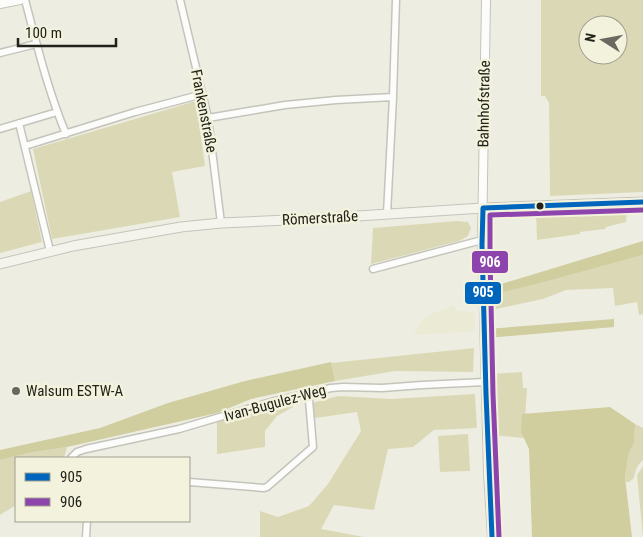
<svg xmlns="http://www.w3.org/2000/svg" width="643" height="537" font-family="'Roboto Condensed',sans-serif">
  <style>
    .built { fill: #ebead5 }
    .green { fill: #dbd9b5; fill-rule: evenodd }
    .forest { fill: #d0cd9e }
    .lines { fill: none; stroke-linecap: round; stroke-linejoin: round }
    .minor-casing { stroke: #c4c4bc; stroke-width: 9 }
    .tertiary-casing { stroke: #c4c4bc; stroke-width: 10 }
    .secondary-casing { stroke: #c4c4bc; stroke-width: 11 }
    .minor { stroke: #fcfcfb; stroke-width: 6 }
    .tertiary { stroke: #fcfcfb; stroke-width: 8 }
    .secondary { stroke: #f4f4ec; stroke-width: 9 }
    .bus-1-casing { stroke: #f3f2dd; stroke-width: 9 }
    .bus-2-casing { stroke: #f3f2dd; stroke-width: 9 }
    .bus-1 { stroke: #0065bd; stroke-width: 5 }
    .bus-2 { stroke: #8e44ad; stroke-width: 5 }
    .bus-dot { fill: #22221a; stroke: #f3f2dd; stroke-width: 2 }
    .poi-dot { fill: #696960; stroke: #f3f2dd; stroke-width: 2 }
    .labels { text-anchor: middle; stroke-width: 5; stroke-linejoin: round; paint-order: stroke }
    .street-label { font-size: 15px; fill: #22221a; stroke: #f3f2dd }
    .poi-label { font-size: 15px; fill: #22221a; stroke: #f3f2dd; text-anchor: start }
    .line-badge { stroke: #f3f2dd; stroke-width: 2 }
    .badge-label { font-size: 14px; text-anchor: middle; font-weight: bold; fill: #fff }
  </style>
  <rect width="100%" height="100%" fill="#eeede2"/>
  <!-- built -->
  <path class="built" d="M 455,305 L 455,311 L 475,312 L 475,331 L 416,335 L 415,330 L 426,316 Z"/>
  <!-- green -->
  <path class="green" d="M 541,0 L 643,0 L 643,192 L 550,196 L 549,103 L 545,96 L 541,96 ZM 588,25 L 618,25 L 618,55 L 588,55 Z
    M 196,101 L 205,166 L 172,172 L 180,217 L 52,239 L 33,149 Z
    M 31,191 L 42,242 L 0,253 L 0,202 Z
    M 598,209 L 627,209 L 626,222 L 606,227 L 605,229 L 580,232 L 580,234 L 537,240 L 536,213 L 597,211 Z
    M 457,221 L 468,222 L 471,228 L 468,236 L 459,241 L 371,264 L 373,228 Z
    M 643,255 L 643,314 L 639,315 L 637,302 L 615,306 L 613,288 L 566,290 L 543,299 L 491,310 L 489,287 L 498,285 L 498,292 L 541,283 Z
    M 474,348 L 473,372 L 395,371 L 335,381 L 331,363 Z
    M 522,372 L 523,388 L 527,388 L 524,438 L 493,435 L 493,374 Z
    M 475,394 L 477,428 L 434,430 L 413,447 L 388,449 L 374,510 L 334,505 L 321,529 L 364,537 L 260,537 L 260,511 L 278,517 L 309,506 L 328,484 L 361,431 L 357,412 L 315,418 L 312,403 L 338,396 L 391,399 Z
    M 292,400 L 293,407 L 277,416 L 265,431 L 265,447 L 217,454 L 217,422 Z
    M 635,424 L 643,428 L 643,460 C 637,465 635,471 634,478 L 629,482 L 626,482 L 625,477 L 629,453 L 634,443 Z
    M 468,434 L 470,471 L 440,472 L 438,436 Z
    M 67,447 L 64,458 L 16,458 L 16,505 L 0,515 L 0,460 L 28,453 Z
    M 643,466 L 643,537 L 637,475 Z"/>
  <!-- forest -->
  <path class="forest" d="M 643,241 L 643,255 L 541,283 L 498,293 L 498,285 Z
    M 614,319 L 614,327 L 487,338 L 487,329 Z
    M 331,362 L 335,381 L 251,399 L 217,413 L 67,447 L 28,453 L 0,460 L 0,450 L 100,428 L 168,403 L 245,381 Z
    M 610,407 L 635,424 L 634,443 L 629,453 L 625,477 L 632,537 L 532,537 L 529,449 L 521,432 L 522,414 Z"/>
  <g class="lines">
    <!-- minor casing -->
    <g class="minor-casing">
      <path id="minor" d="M 25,0 C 37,45 48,91 66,134
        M 180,0 L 208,118 L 221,223
        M 0,53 L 36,44
        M 208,118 L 285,105 L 336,100 L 393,97
        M 19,123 L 50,251
        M 0,129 L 57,112
        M 25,146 L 135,112 L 203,94
        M 387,214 L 393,97 L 396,0
        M 373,269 L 482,240
        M 71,458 L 77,452 L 86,449 L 179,429 L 271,402 L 331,388 L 343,387 L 382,388 L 422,385 L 485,382
        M 189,482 L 264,488 L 267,487 L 313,447 L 309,400 L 308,393
        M 86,537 L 87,521"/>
    </g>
    <!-- tertiary casing -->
    <g class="tertiary-casing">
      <path id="tertiary" d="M 486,0 L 482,240 L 488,473 L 492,537
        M 0,4 L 20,0"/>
    </g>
    <!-- secondary casing -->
    <g class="secondary-casing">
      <path id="secondary" d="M 0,264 L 73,246 L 181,227 L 221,223 L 310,219 L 483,208 L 643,202"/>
    </g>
    <!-- minor -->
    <use href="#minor" class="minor"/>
    <!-- tertiary -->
    <use href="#tertiary" class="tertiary"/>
    <!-- secondary -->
    <use href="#secondary" class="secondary"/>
    <!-- bus-1 casing -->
    <g class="bus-1-casing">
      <path id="bus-1" d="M 492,537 L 486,394 L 482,245 L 483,208 L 643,202"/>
    </g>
    <!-- bus-2 casing -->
    <g class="bus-2-casing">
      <path id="bus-2" d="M 499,537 L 493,394 L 490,257 L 490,215 L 643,210"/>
    </g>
    <!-- bus-1 -->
    <use href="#bus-1" class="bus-1"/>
    <!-- bus-2 -->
    <use href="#bus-2" class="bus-2"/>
  </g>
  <!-- markers -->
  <circle class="bus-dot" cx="540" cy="206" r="4.5"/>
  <circle class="poi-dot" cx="16" cy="391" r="5"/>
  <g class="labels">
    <!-- street labels -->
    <g class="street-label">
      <text transform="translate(484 104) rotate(-89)" y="5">Bahnhofstraße</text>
      <text transform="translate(204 111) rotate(79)" y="5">Frankenstraße</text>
      <text transform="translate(320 218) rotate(-3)" y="5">Römerstraße</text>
      <text transform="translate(275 403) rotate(-15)" y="5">Ivan-Bugulez-Weg</text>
    </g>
    <!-- poi labels -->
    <g class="poi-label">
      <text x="26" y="396">Walsum ESTW-A</text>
    </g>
  </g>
  <g class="line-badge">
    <rect x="471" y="250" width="38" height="24" rx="5" fill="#8e44ad"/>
    <rect x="464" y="281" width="38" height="24" rx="5" fill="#0065bd"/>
  </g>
  <g class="badge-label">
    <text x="490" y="267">906</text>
    <text x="483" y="297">905</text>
  </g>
  <!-- legend -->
  <rect x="15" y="457" width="175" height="65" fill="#f3f2dd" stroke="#9f9f8f"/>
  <rect x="25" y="473" width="25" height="8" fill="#0065bd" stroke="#9f9f8f"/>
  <text x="60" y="482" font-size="15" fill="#22221a">905</text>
  <rect x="25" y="498" width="25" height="8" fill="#8e44ad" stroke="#9f9f8f"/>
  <text x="60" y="507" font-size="15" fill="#22221a">906</text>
  <!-- north arrow -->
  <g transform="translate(603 40) rotate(281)"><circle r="24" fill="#f3f2dd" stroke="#9f9f8f"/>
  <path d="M0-4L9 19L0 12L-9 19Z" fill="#696960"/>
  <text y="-8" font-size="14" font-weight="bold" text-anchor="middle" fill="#22221a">N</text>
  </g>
  <!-- scale -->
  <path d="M18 38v8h98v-8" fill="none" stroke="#22221a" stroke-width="2.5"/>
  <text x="25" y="38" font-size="15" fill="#22221a" stroke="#f3f2dd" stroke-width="4" paint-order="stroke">100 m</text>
</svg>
